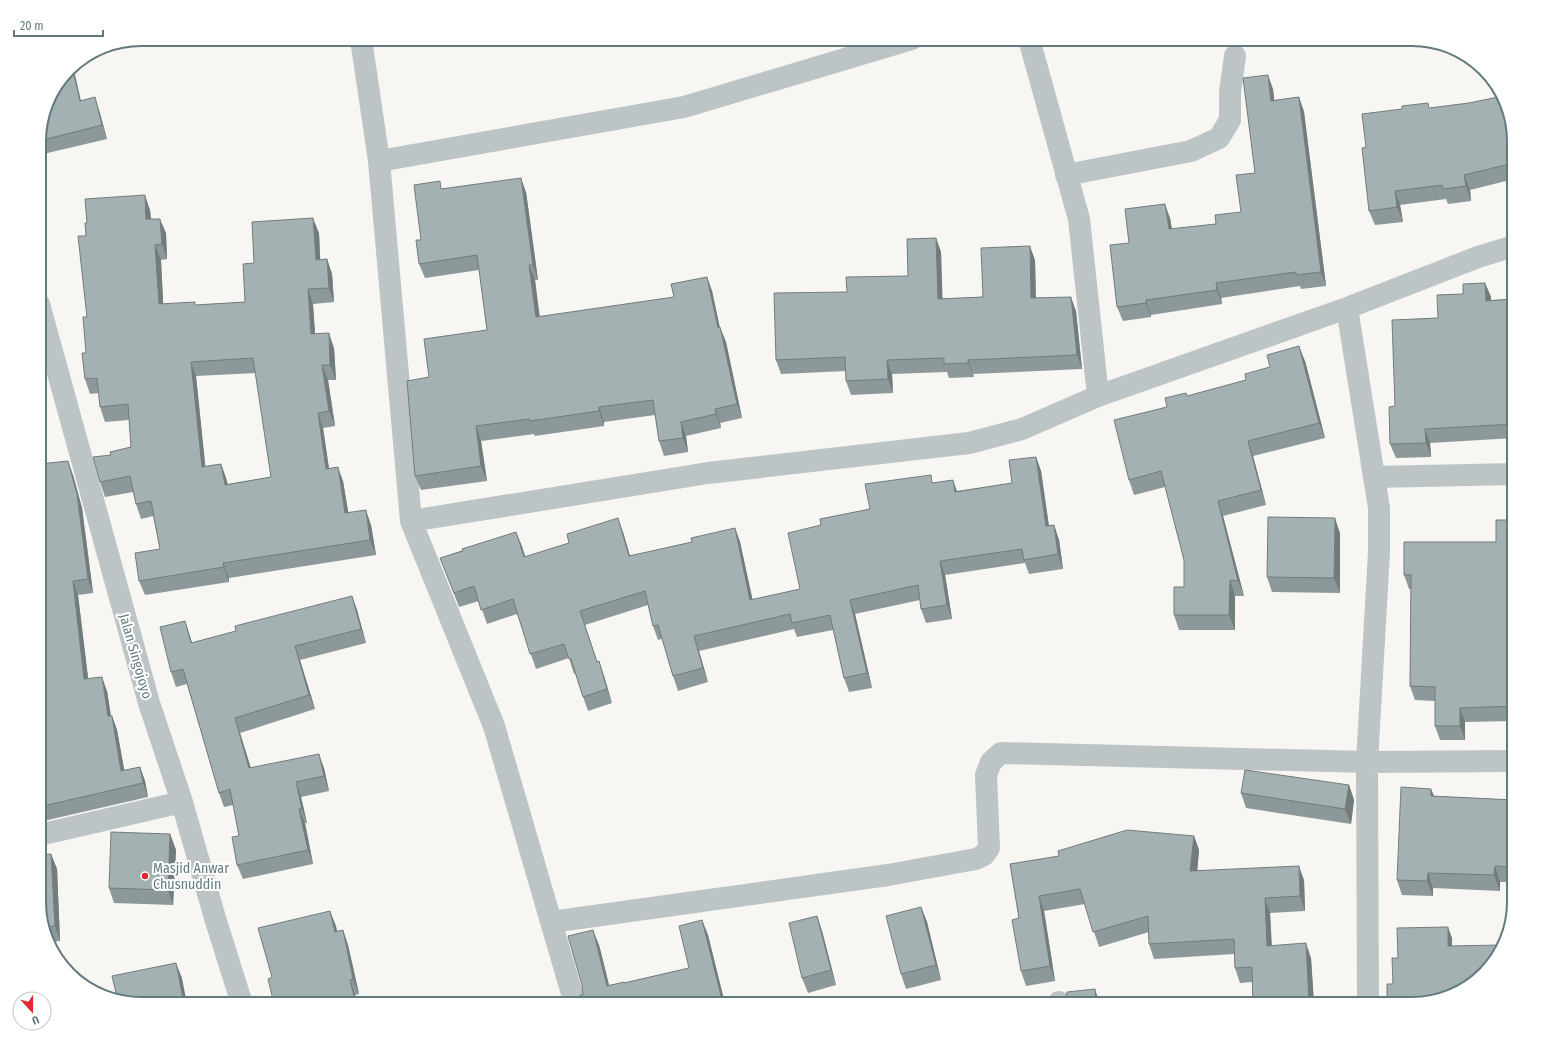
<svg xmlns="http://www.w3.org/2000/svg" width="1553" height="1043" font-family="'Fira Sans Condensed',sans-serif">
  <style>
    .lines { fill: none; stroke-linecap: round; stroke-linejoin: round }
    .minor { stroke: #bdc4c6; stroke-width: 22 }
    .wall { fill: #8d989a; fill-rule: evenodd }
    .shaded-wall { fill: #737c7d }
    .building { fill: #a4b1b3; stroke: #737c7d; fill-rule: evenodd }
    .poi-dot { fill: #e22831; stroke: #fff; stroke-width: 1.5 }
    .labels { text-anchor: middle; stroke-width: 4; stroke-linejoin: round; paint-order: stroke }
    .street-label { font-size: 14px; fill: #627a7e; stroke: #fff }
    .poi-label { font-size: 14px; fill: #627a7e; stroke: #fff; text-anchor: start }
    .rim { fill: none; stroke: #627a7e; stroke-width: 2 }
  </style>
  <rect width="100%" height="100%" fill="#f7f6f3"/>
  <g class="lines">
    <!-- minor -->
    <path class="minor" d="M 361,39 L 379,161 L 411,521 L 494,726 L 575,1004
      M 1029,39 L 1079,219 L 1098,396
      M 379,161 L 684,107 L 912,39
      M 1066,175 L 1191,151 L 1219,138 L 1230,120 L 1230,92 L 1235,56
      M 39,304 L 149,703 L 182,802 L 215,918 L 242,1004
      M 1347,308 L 1379,508 L 1379,552 L 1367,762 L 1368,1004
      M 1374,477 L 1514,474
      M 411,521 L 708,473 L 969,443 L 1022,429 L 1098,396 L 1347,308 L 1478,257 L 1514,246
      M 39,835 L 182,802
      M 551,922 L 888,875 L 976,859 L 984,855 L 989,848 L 986,775 L 991,762 L 1001,753 L 1367,762 L 1514,761
      M 1059,1002 L 1059,1004"/>
  </g>
  <!-- wall -->
  <path class="wall" d="M 1273,89 L 1274,100 L 1299,97 L 1304,112 L 1326,286 L 1301,289 L 1300,286 L 1221,298 L 1222,304 L 1151,315 L 1151,317 L 1123,321 L 1117,307 L 1129,243 L 1170,218 L 1172,229 L 1216,224 L 1241,212 L 1255,173 Z
    M 81,100 L 99,110 L 107,139 L 39,155 L 39,135 Z
    M 1430,108 L 1514,141 L 1514,179 L 1470,190 L 1471,201 L 1448,204 L 1446,199 L 1400,205 L 1403,222 L 1375,225 L 1369,211 L 1366,147 L 1402,109 Z
    M 442,188 L 526,192 L 538,280 L 535,280 L 540,317 L 674,297 L 707,277 L 712,291 L 720,328 L 726,342 L 742,418 L 720,423 L 721,428 L 686,436 L 688,452 L 664,456 L 659,441 L 655,415 L 604,422 L 604,426 L 535,436 L 534,434 L 481,441 L 487,481 L 421,490 L 415,476 L 429,377 L 487,330 L 479,270 L 425,278 L 419,264 L 421,240 Z
    M 150,210 L 151,219 L 166,233 L 167,259 L 161,260 L 163,304 L 196,305 L 245,302 L 254,263 L 319,233 L 320,260 L 327,259 L 332,274 L 334,302 L 313,304 L 315,334 L 334,348 L 336,380 L 328,380 L 335,426 L 323,428 L 329,468 L 343,481 L 348,513 L 371,525 L 376,555 L 229,578 L 229,582 L 145,595 L 139,581 L 160,549 L 153,516 L 141,519 L 136,504 L 133,492 L 105,497 L 100,482 L 111,455 L 131,447 L 129,420 L 105,422 L 100,407 L 99,393 L 90,394 L 85,379 L 86,353 L 87,317 L 86,236 L 87,223 ZM 256,373 L 271,477 L 228,484 L 226,478 L 221,464 L 205,466 L 196,376 Z
    M 936,238 L 941,252 L 942,299 L 983,297 L 1035,260 L 1036,298 L 1076,311 L 1082,369 L 973,374 L 974,377 L 949,378 L 947,372 L 892,374 L 893,393 L 851,395 L 846,381 L 846,371 L 781,374 L 776,360 L 847,292 L 908,276 Z
    M 1485,283 L 1491,297 L 1491,300 L 1514,299 L 1514,438 L 1430,443 L 1431,457 L 1396,458 L 1390,444 L 1395,406 L 1438,318 L 1463,294 Z
    M 1305,361 L 1325,438 L 1253,456 L 1266,505 L 1223,516 L 1244,596 L 1235,596 L 1235,630 L 1179,630 L 1174,615 L 1184,587 L 1184,560 L 1165,487 L 1134,495 L 1129,480 L 1187,396 L 1246,380 Z
    M 1036,457 L 1041,471 L 1049,526 L 1054,525 L 1059,540 L 1063,569 L 1029,574 L 1025,563 L 945,575 L 952,619 L 926,623 L 921,609 L 920,600 L 855,614 L 872,688 L 849,692 L 844,678 L 833,630 L 797,637 L 794,629 L 699,651 L 708,682 L 678,691 L 673,676 L 662,639 L 658,640 L 653,626 L 648,605 L 585,625 L 597,662 L 599,661 L 604,676 L 612,703 L 588,711 L 575,673 L 574,674 L 569,658 L 536,669 L 517,614 L 487,624 L 479,601 L 459,607 L 440,558 L 516,532 L 525,557 L 623,532 L 630,556 L 692,542 L 735,528 L 740,542 L 752,600 L 800,589 L 821,525 L 870,509 L 934,483 L 957,491 L 1012,483 Z
    M 39,464 L 73,475 L 82,508 L 93,593 L 78,595 L 88,679 L 107,691 L 111,716 L 112,716 L 117,730 L 124,770 L 140,767 L 145,781 L 148,797 L 39,822 Z
    M 1514,520 L 1514,721 L 1465,722 L 1465,740 L 1440,740 L 1435,726 L 1435,701 L 1415,700 L 1410,686 L 1411,589 L 1409,589 L 1404,575 L 1496,542 Z
    M 1340,533 L 1340,593 L 1272,592 L 1267,577 Z
    M 352,596 L 357,610 L 366,643 L 300,660 L 315,709 L 240,733 L 251,768 L 324,768 L 329,791 L 301,797 L 307,823 L 305,823 L 313,864 L 243,879 L 237,865 L 239,836 L 233,805 L 224,807 L 219,793 L 187,684 L 176,687 L 171,672 L 185,621 L 192,643 L 236,631 Z
    M 1349,785 L 1354,800 L 1351,824 L 1246,808 L 1241,793 Z
    M 1431,789 L 1434,796 L 1514,800 L 1514,882 L 1500,882 L 1500,891 L 1433,888 L 1433,896 L 1402,895 L 1397,880 Z
    M 170,834 L 176,850 L 173,905 L 114,903 L 109,888 Z
    M 1194,836 L 1199,850 L 1197,871 L 1304,880 L 1305,911 L 1270,913 L 1272,945 L 1311,958 L 1314,1004 L 1253,1004 L 1252,982 L 1240,983 L 1235,968 L 1234,954 L 1154,959 L 1149,944 L 1149,932 L 1099,947 L 1085,904 L 1044,911 L 1055,981 L 1026,986 L 1021,971 L 1019,918 L 1010,864 Z
    M 51,854 L 57,869 L 60,941 L 49,942 L 39,908 Z
    M 921,907 L 927,922 L 941,980 L 906,989 L 901,974 Z
    M 330,911 L 337,931 L 343,930 L 348,945 L 359,994 L 355,995 L 358,1004 L 274,1004 L 272,977 Z
    M 817,916 L 822,931 L 836,985 L 808,993 L 802,978 Z
    M 702,920 L 708,935 L 725,1004 L 582,1004 L 583,995 L 599,945 L 609,985 L 624,983 L 689,968 Z"/>
  <!-- shaded-wall -->
  <path class="shaded-wall" d="M 73,66 L 84,114 L 80,101 L 72,67 Z
    M 1268,75 L 1273,89 L 1276,115 L 1271,101 Z
    M 95,97 L 99,110 L 107,139 L 102,125 Z
    M 1299,97 L 1304,112 L 1326,286 L 1321,272 Z
    M 1464,175 L 1470,190 L 1471,201 L 1466,186 Z
    M 521,178 L 526,192 L 538,280 L 533,265 Z
    M 1395,191 L 1400,205 L 1403,222 L 1397,207 Z
    M 145,195 L 150,210 L 152,234 L 146,219 Z
    M 1165,204 L 1170,218 L 1174,243 L 1169,229 Z
    M 313,218 L 319,233 L 321,275 L 316,260 Z
    M 160,219 L 166,233 L 167,259 L 162,244 Z
    M 936,238 L 941,252 L 943,313 L 938,299 Z
    M 155,245 L 161,260 L 164,319 L 159,304 Z
    M 1030,246 L 1035,260 L 1036,312 L 1031,298 Z
    M 327,259 L 332,274 L 334,302 L 329,288 Z
    M 529,265 L 535,280 L 541,332 L 536,317 Z
    M 707,277 L 712,291 L 723,343 L 718,328 Z
    M 1216,283 L 1221,298 L 1222,304 L 1217,290 Z
    M 1485,283 L 1491,297 L 1491,315 L 1486,301 Z
    M 308,289 L 313,304 L 316,349 L 311,334 Z
    M 1071,297 L 1076,311 L 1082,369 L 1077,355 Z
    M 1146,300 L 1151,315 L 1151,317 L 1146,303 Z
    M 720,327 L 726,342 L 742,418 L 737,404 Z
    M 329,333 L 334,348 L 336,380 L 330,365 Z
    M 1299,346 L 1305,361 L 1325,438 L 1319,423 Z
    M 887,360 L 892,374 L 893,393 L 888,379 Z
    M 968,360 L 973,374 L 974,377 L 968,363 Z
    M 191,362 L 196,376 L 207,482 L 202,467 Z
    M 322,365 L 328,380 L 335,426 L 329,411 Z
    M 599,407 L 604,422 L 604,426 L 599,411 Z
    M 715,409 L 720,423 L 721,428 L 716,414 Z
    M 318,413 L 323,428 L 331,483 L 326,469 Z
    M 681,422 L 686,436 L 688,452 L 683,438 Z
    M 476,426 L 481,441 L 487,481 L 481,466 Z
    M 1425,429 L 1430,443 L 1431,457 L 1426,443 Z
    M 1248,441 L 1253,456 L 1266,505 L 1261,490 Z
    M 1036,457 L 1041,471 L 1051,541 L 1046,526 Z
    M 68,461 L 73,475 L 82,508 L 93,593 L 88,579 Z
    M 221,464 L 226,478 L 231,499 L 225,485 Z
    M 338,467 L 343,481 L 351,528 L 345,513 Z
    M 953,480 L 958,494 L 955,492 Z
    M 1218,501 L 1223,516 L 1244,596 L 1238,581 Z
    M 366,510 L 371,525 L 376,555 L 370,540 Z
    M 618,518 L 623,532 L 634,570 L 629,556 Z
    M 1335,518 L 1340,533 L 1340,593 L 1334,578 Z
    M 1054,525 L 1059,540 L 1063,569 L 1058,554 Z
    M 735,528 L 740,542 L 756,615 L 750,600 Z
    M 516,532 L 522,546 L 530,572 L 524,557 Z
    M 940,561 L 945,575 L 952,619 L 947,605 Z
    M 223,563 L 229,578 L 229,582 L 224,567 Z
    M 1230,580 L 1235,596 L 1235,630 L 1229,615 Z
    M 73,581 L 78,595 L 90,693 L 84,679 Z
    M 352,596 L 357,610 L 366,643 L 361,629 Z
    M 850,600 L 855,614 L 872,688 L 867,673 Z
    M 580,611 L 585,625 L 602,676 L 597,662 Z
    M 185,621 L 190,636 L 196,658 L 191,643 Z
    M 694,636 L 699,651 L 708,682 L 703,668 Z
    M 295,646 L 300,660 L 315,709 L 309,695 Z
    M 599,661 L 604,676 L 612,703 L 607,689 Z
    M 102,677 L 107,691 L 113,730 L 108,716 Z
    M 1460,708 L 1465,722 L 1465,740 L 1460,726 Z
    M 112,716 L 117,730 L 127,785 L 121,771 Z
    M 235,718 L 240,733 L 255,782 L 249,768 Z
    M 319,754 L 324,768 L 329,791 L 324,776 Z
    M 140,767 L 145,781 L 148,797 L 143,783 Z
    M 296,782 L 301,797 L 307,823 L 302,809 Z
    M 1349,785 L 1354,800 L 1351,824 L 1345,809 Z
    M 1431,789 L 1437,804 L 1431,796 Z
    M 299,809 L 305,823 L 313,864 L 308,850 Z
    M 170,834 L 176,850 L 173,905 L 168,890 Z
    M 1194,836 L 1199,850 L 1196,886 L 1190,871 Z
    M 51,854 L 57,869 L 60,941 L 55,926 Z
    M 1299,866 L 1304,880 L 1305,911 L 1300,896 Z
    M 1495,866 L 1500,882 L 1500,891 L 1494,875 Z
    M 1428,873 L 1433,888 L 1433,896 L 1427,881 Z
    M 1039,896 L 1044,911 L 1055,981 L 1050,966 Z
    M 1265,898 L 1270,913 L 1272,960 L 1267,946 Z
    M 921,907 L 927,922 L 941,980 L 936,965 Z
    M 330,911 L 336,926 L 341,947 L 335,932 Z
    M 817,916 L 822,931 L 836,985 L 831,970 Z
    M 702,920 L 708,935 L 725,1004 L 724,1004 L 721,996 Z
    M 1448,927 L 1452,938 L 1452,958 L 1448,946 Z
    M 343,930 L 348,945 L 359,994 L 353,979 Z
    M 593,930 L 599,945 L 613,1001 L 607,986 Z
    M 1306,943 L 1311,958 L 1314,1004 L 1310,1004 L 1309,1002 Z
    M 176,963 L 182,978 L 187,1004 L 184,1004 Z
    M 350,980 L 358,1004 L 356,1004 Z
    M 1095,989 L 1099,1001 L 1099,1004 L 1096,1004 Z"/>
  <!-- building -->
  <path class="building" d="M 72,67 L 80,101 L 95,97 L 102,125 L 39,141 L 39,135 L 47,102 L 69,69 Z
    M 1268,75 L 1271,101 L 1299,97 L 1321,272 L 1296,275 L 1296,272 L 1216,283 L 1217,290 L 1146,300 L 1146,303 L 1117,307 L 1110,245 L 1129,243 L 1125,209 L 1165,204 L 1169,229 L 1216,224 L 1215,215 L 1241,212 L 1236,175 L 1255,173 L 1243,78 Z
    M 1503,96 L 1514,141 L 1514,163 L 1464,175 L 1466,186 L 1443,189 L 1442,185 L 1395,191 L 1397,207 L 1369,211 L 1362,148 L 1366,147 L 1362,114 L 1402,109 L 1402,106 L 1428,103 L 1429,108 L 1469,103 Z
    M 521,178 L 533,265 L 529,265 L 536,317 L 674,297 L 671,284 L 707,277 L 718,328 L 720,327 L 737,404 L 715,409 L 716,414 L 681,422 L 683,438 L 659,441 L 653,400 L 599,407 L 599,411 L 530,421 L 529,419 L 476,426 L 481,466 L 415,476 L 407,381 L 429,377 L 424,339 L 487,330 L 477,255 L 419,264 L 416,240 L 421,240 L 414,185 L 440,181 L 441,189 Z
    M 145,195 L 146,219 L 160,219 L 162,244 L 155,245 L 159,304 L 195,302 L 195,305 L 245,302 L 243,264 L 254,263 L 252,222 L 313,218 L 316,260 L 327,259 L 329,288 L 308,289 L 311,334 L 329,333 L 330,365 L 322,365 L 329,411 L 318,413 L 326,469 L 338,467 L 345,513 L 366,510 L 370,540 L 223,563 L 224,567 L 139,581 L 135,553 L 160,549 L 151,501 L 136,504 L 130,476 L 100,482 L 93,457 L 111,455 L 110,452 L 131,447 L 128,404 L 100,407 L 97,378 L 85,379 L 82,353 L 86,353 L 83,317 L 87,317 L 78,236 L 86,236 L 85,223 L 87,223 L 85,199 ZM 253,358 L 271,477 L 225,485 L 221,464 L 202,467 L 191,362 Z
    M 936,238 L 938,299 L 983,297 L 981,248 L 1030,246 L 1031,298 L 1071,297 L 1077,355 L 968,360 L 968,363 L 944,364 L 944,358 L 887,360 L 888,379 L 846,381 L 845,357 L 776,360 L 774,293 L 847,292 L 846,277 L 908,276 L 907,239 Z
    M 1485,283 L 1486,301 L 1514,299 L 1514,424 L 1425,429 L 1426,443 L 1390,444 L 1389,407 L 1395,406 L 1392,320 L 1438,318 L 1437,295 L 1463,294 L 1463,284 Z
    M 1299,346 L 1319,423 L 1248,441 L 1261,490 L 1218,501 L 1238,581 L 1230,580 L 1229,615 L 1174,615 L 1174,587 L 1184,587 L 1184,560 L 1161,471 L 1129,480 L 1114,420 L 1167,407 L 1165,398 L 1186,393 L 1187,396 L 1246,380 L 1245,374 L 1270,367 L 1267,355 Z
    M 1036,457 L 1046,526 L 1054,525 L 1058,554 L 1024,560 L 1022,549 L 940,561 L 947,605 L 921,609 L 918,585 L 850,600 L 867,673 L 844,678 L 830,615 L 792,623 L 790,614 L 694,636 L 703,668 L 673,676 L 658,625 L 653,626 L 645,591 L 580,611 L 597,662 L 599,661 L 607,689 L 583,697 L 571,659 L 569,659 L 564,644 L 530,654 L 513,599 L 481,610 L 474,586 L 454,593 L 440,558 L 463,551 L 462,549 L 516,532 L 524,557 L 569,543 L 567,534 L 618,518 L 629,556 L 692,542 L 691,538 L 735,528 L 750,600 L 800,589 L 788,533 L 821,525 L 820,519 L 870,509 L 865,484 L 931,475 L 932,483 L 953,480 L 955,492 L 1012,483 L 1009,460 Z
    M 68,461 L 77,494 L 88,579 L 73,581 L 84,679 L 102,677 L 108,716 L 112,716 L 121,771 L 140,767 L 143,783 L 39,807 L 39,464 Z
    M 1268,517 L 1335,518 L 1334,578 L 1267,577 Z
    M 1496,520 L 1514,520 L 1514,706 L 1460,708 L 1460,726 L 1435,726 L 1435,687 L 1410,686 L 1411,575 L 1404,575 L 1404,542 L 1496,542 Z
    M 352,596 L 361,629 L 295,646 L 309,695 L 235,718 L 249,768 L 319,754 L 324,776 L 296,782 L 302,809 L 299,809 L 308,850 L 237,865 L 232,837 L 239,836 L 230,789 L 219,793 L 183,669 L 171,672 L 160,627 L 185,621 L 191,643 L 236,631 L 235,626 Z
    M 1245,770 L 1349,785 L 1345,809 L 1241,793 Z
    M 1401,787 L 1431,789 L 1431,796 L 1514,800 L 1514,867 L 1495,866 L 1494,875 L 1428,873 L 1427,881 L 1397,880 Z
    M 1127,830 L 1194,836 L 1190,871 L 1299,866 L 1300,896 L 1265,898 L 1267,946 L 1306,943 L 1309,1002 L 1271,1004 L 1253,1004 L 1252,967 L 1235,968 L 1234,939 L 1149,944 L 1148,916 L 1093,932 L 1080,889 L 1039,896 L 1050,966 L 1021,971 L 1012,920 L 1019,918 L 1010,864 L 1059,856 L 1058,851 Z
    M 111,832 L 170,834 L 168,890 L 109,888 Z
    M 51,854 L 55,926 L 45,927 L 39,908 L 39,855 Z
    M 921,907 L 936,965 L 901,974 L 886,916 Z
    M 330,911 L 335,932 L 343,930 L 353,979 L 350,980 L 356,1004 L 274,1004 L 268,979 L 272,977 L 258,928 Z
    M 817,916 L 831,970 L 802,978 L 789,923 Z
    M 702,920 L 721,996 L 691,1004 L 582,1004 L 580,995 L 583,995 L 582,985 L 568,936 L 593,930 L 607,986 L 624,982 L 624,983 L 689,968 L 679,926 Z
    M 1448,927 L 1448,946 L 1501,945 L 1497,959 L 1463,990 L 1412,1004 L 1387,1004 L 1387,984 L 1393,984 L 1392,958 L 1398,958 L 1397,928 Z
    M 176,963 L 184,1004 L 141,1004 L 117,997 L 112,976 Z
    M 1095,989 L 1096,1004 L 1062,1004 L 1062,1002 L 1066,998 L 1067,992 Z
    M 196,1002 L 196,1004 L 188,1004 Z"/>
  <!-- markers -->
  <circle class="poi-dot" cx="145" cy="876" r="4"/>
  <g class="labels">
    <!-- street labels -->
    <g class="street-label">
      <text transform="translate(136 656) rotate(74)" y="5">Jalan Singojoyo</text>
    </g>
    <!-- poi labels -->
    <g class="poi-label">
      <text x="153" y="873">Masjid Anwar<tspan x="153" dy="16">Chusnuddin</tspan></text>
    </g>
  </g>
  <!-- crop -->
  <path d="M0 0H1553V1043H0ZM141 46H1412A95 95 0 0 1 1507 141V902A95 95 0 0 1 1412 997H141A95 95 0 0 1 46 902V141A95 95 0 0 1 141 46Z" fill="#fff" fill-rule="evenodd"/>
  <path class="rim" d="M141 46H1412A95 95 0 0 1 1507 141V902A95 95 0 0 1 1412 997H141A95 95 0 0 1 46 902V141A95 95 0 0 1 141 46Z"/>
  <!-- north arrow -->
  <g transform="translate(32 1011) rotate(159)"><circle r="19" fill="#ffffff" stroke="#c0cacb"/>
  <path d="M0-3L7 15L0 10L-7 15Z" fill="#e22831"/>
  <text y="-6" font-size="11" font-weight="bold" text-anchor="middle" fill="#627a7e">U</text>
  </g>
  <!-- scale -->
  <path d="M14 30v6h89v-6" fill="none" stroke="#627a7e" stroke-width="2"/>
  <text x="20" y="30" font-size="12" fill="#627a7e" stroke="#ffffff" stroke-width="3" paint-order="stroke">20 m</text>
</svg>
